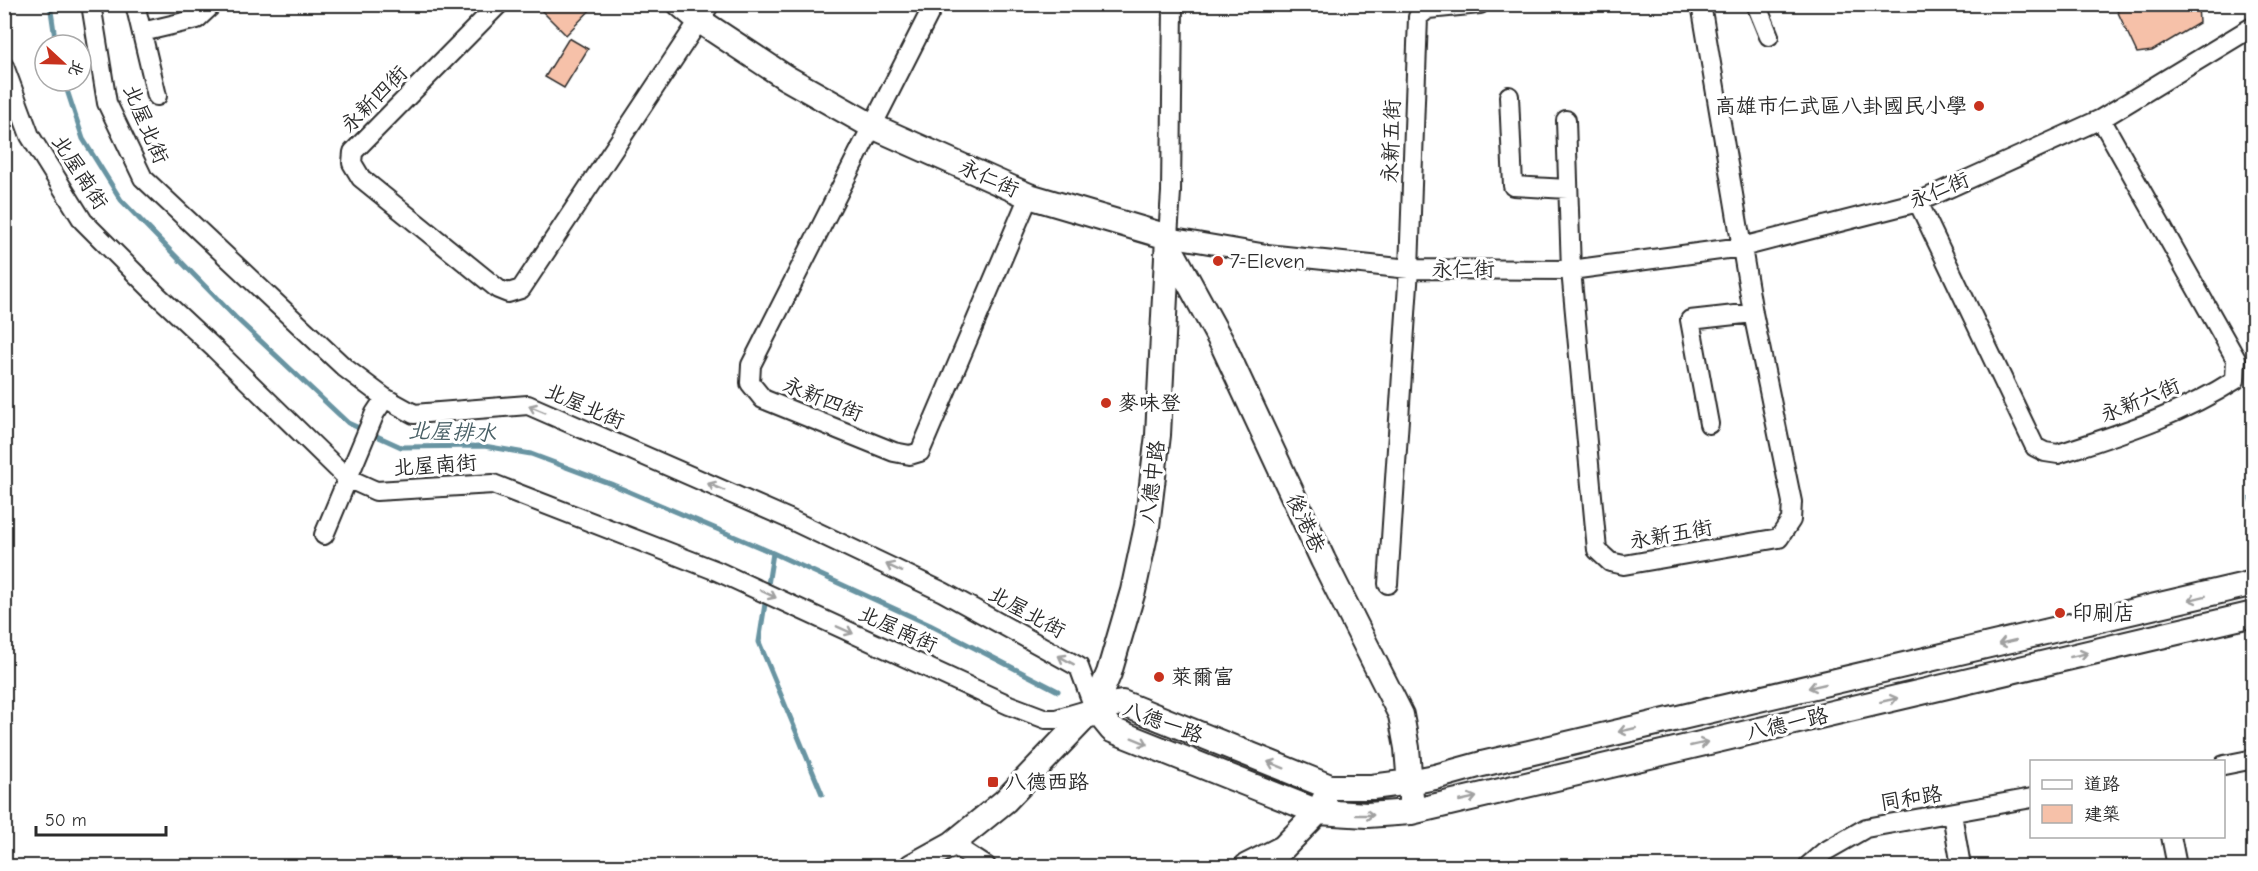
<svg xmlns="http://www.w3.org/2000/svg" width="2258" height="871" font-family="'Comic Neue','LXGW WenKai TC',sans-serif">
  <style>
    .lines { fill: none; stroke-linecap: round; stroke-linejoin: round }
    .stream { stroke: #6894a2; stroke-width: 5 }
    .building { fill: #f6c1a9; stroke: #2b2b2b; stroke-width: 1.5 }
    .minor-casing { stroke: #2b2b2b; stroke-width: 22 }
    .tertiary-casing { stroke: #2b2b2b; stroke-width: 28 }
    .minor { stroke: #fff; stroke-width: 18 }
    .tertiary { stroke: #fff; stroke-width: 24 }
    .oneway { stroke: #a0a0a0 }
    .poi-dot { fill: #c8321e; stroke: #fff; stroke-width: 2 }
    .labels { text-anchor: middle; stroke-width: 6; stroke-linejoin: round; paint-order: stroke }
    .street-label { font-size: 21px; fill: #2b2b2b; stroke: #fff }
    .poi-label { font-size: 21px; fill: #2b2b2b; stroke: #fff; text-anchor: start }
    .water-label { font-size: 22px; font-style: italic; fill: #496066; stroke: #fff }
  </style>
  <rect width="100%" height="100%" fill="#fff"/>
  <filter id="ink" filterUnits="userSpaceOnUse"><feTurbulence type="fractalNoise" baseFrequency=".0167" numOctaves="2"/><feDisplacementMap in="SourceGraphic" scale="12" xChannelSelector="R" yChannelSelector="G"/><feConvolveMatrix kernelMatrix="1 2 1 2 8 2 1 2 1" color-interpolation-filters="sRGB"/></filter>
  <g filter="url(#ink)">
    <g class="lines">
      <!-- stream -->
      <path class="stream" d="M 50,4 L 56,45
        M 64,81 L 83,139 L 121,200 L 235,317 L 348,423 L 401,447 L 484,446 L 531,454 L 611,484 L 773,553 L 930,625 L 1058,691
        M 2254,497 L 2251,499 L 2254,506
        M 773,553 L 759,642 L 822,794"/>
    </g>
    <!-- building -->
    <path class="building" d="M 535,4 L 596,4 L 566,35 Z
      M 2114,4 L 2198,4 L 2199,23 L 2152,51 L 2137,53 Z
      M 569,38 L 588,49 L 564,88 L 545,77 Z"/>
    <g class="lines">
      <!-- minor casing -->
      <g class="minor-casing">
        <path id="minor" d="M 135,4 L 157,96
          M 499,4 L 353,152 L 352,163 L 361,178 L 498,289 L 508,293 L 521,289 L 710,4
          M 934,4 L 751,365 L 750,383 L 763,399 L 894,452 L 910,455 L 920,452 L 1029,196
          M 1173,4 L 1171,192 L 1168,237 L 1267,254 L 1409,269 L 1571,270 L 1742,247 L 1918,202 L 2101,119 L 2254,26
          M 1756,4 L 1769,36
          M 142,32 L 197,19 L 213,4
          M 4,66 L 30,136 L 83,221 L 157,295 L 215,349 L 347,478 L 376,491 L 493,484 L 717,571 L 1009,705 L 1046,719 L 1056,719 L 1094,708 L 1079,667 L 943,592 L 787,518 L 528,405 L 414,414 L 385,398 L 345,368 L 143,178 L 107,103 L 91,4
          M 1509,96 L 1513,186 L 1568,189
          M 1566,120 L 1571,270 L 1597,550 L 1610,562 L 1624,565 L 1779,538 L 1791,520 L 1792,502 L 1753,313 L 1702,10 L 1699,4
          M 1918,202 L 2035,447 L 2045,452 L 2058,454 C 2119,434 2181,415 2235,380 L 2236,359 L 2101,119
          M 1709,424 L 1690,320 L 1753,313
          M 324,535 L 375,413 L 385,398
          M 1388,584 L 1409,269 L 1418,17 L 1428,9 L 1480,4
          M 2224,765 L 2254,759
          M 1952,814 L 1961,866
          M 2171,836 L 2177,866
          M 952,844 L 986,866
          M 1808,866 L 1824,852 L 1866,828 L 2032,798"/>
      </g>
      <!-- tertiary casing -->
      <g class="tertiary-casing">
        <path id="tertiary" d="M 680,4 L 700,21 L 785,77 L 872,126 L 1029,196 L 1168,237 L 1158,435 L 1147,526 L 1133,591 L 1109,673 L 1094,708 L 1005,801 L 952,844 L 912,866
          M 1168,244 L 1222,343 L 1323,560 L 1401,715 L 1407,748 L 1411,798
          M 1094,708 L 1112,730 L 1318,812 L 1367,815 L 1411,812 L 2254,614
          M 1094,708 L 1122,703 L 1330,787 L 1372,787 L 1410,782 L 1435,777 L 1482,764 L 2254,583
          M 1247,866 L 1283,848 L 1318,812 L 1324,800"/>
      </g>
      <!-- minor -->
      <use href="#minor" class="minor"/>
      <!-- tertiary -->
      <use href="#tertiary" class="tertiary"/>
    </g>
    <!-- one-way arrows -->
    <defs><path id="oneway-shaft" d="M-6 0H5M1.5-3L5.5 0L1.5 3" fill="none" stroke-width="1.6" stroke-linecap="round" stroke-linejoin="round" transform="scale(1.5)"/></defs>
    <g class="oneway">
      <use href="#oneway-shaft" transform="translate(537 409) rotate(-157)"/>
      <use href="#oneway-shaft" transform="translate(716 487) rotate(-157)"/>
      <use href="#oneway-shaft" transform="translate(894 568) rotate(-155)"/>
      <use href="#oneway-shaft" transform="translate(768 594) rotate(25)"/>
      <use href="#oneway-shaft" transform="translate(2197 598) rotate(166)"/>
      <use href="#oneway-shaft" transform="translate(845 630) rotate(24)"/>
      <use href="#oneway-shaft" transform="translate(2007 642) rotate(167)"/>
      <use href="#oneway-shaft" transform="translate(2079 655) rotate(-13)"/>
      <use href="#oneway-shaft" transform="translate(1066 660) rotate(-151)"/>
      <use href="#oneway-shaft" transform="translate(1817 686) rotate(167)"/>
      <use href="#oneway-shaft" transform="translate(1889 700) rotate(-13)"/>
      <use href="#oneway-shaft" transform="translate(1627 730) rotate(167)"/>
      <use href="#oneway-shaft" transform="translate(1140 741) rotate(22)"/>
      <use href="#oneway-shaft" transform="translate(1699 744) rotate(-13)"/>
      <use href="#oneway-shaft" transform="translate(1276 765) rotate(-158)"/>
      <use href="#oneway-shaft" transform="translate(1468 799) rotate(-13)"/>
      <use href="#oneway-shaft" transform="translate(1365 815)"/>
    </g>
  </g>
  <!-- markers -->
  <g class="poi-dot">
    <circle cx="1979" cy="106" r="6"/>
    <circle cx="1218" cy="261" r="6"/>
    <circle cx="1106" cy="403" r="6"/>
    <circle cx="2060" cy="613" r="6"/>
    <circle cx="1159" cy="677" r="6"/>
    <rect x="987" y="776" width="12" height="12" rx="3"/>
  </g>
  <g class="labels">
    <!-- street labels -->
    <g class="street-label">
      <text transform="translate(374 99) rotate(-45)" y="7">永新四街</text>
      <text transform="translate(146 124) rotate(67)" y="7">北屋北街</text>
      <text transform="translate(1391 141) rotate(-88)" y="7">永新五街</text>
      <text transform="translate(80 172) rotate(57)" y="7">北屋南街</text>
      <text transform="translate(989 178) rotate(24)" y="7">永仁街</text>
      <text transform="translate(1939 190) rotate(-22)" y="7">永仁街</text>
      <text x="1463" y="276">永仁街</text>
      <text transform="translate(823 399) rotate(22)" y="7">永新四街</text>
      <text transform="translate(2140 400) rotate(-22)" y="7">永新六街</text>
      <text transform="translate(585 406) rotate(23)" y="7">北屋北街</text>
      <text transform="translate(435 465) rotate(-4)" y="7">北屋南街</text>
      <text transform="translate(1152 482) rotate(-83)" y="7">八德中路</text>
      <text transform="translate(1306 523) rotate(65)" y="7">後港巷</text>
      <text transform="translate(1671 534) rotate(-10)" y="7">永新五街</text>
      <text transform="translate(1027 612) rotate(29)" y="7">北屋北街</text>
      <text transform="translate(898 629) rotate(24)" y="7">北屋南街</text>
      <text transform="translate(1163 722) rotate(20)" y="7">八德一路</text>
      <text transform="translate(1787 724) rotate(-13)" y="7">八德一路</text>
      <text transform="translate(1911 798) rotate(-9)" y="7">同和路</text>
    </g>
    <!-- poi labels -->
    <g class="poi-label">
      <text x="1967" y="113" text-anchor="end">高雄市仁武區八卦國民小學</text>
      <text x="1230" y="268">7-Eleven</text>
      <text x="1118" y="410">麥味登</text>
      <text x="2072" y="620">印刷店</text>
      <text x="1171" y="684">萊爾富</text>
      <text x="1005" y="789">八德西路</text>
    </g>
    <!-- water labels -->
    <g class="water-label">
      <text transform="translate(452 431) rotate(2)" y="8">北屋排水</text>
    </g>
  </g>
  <!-- margin -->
  <rect width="2258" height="871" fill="none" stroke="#fff" stroke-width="24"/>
  <rect x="12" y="12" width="2234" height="847" fill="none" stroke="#2b2b2b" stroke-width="2" filter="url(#ink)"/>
  <!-- legend -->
  <rect x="2030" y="760" width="195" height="78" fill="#ffffff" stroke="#aaaaaa" stroke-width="1.5"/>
  <rect x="2042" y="780" width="30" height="9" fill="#ffffff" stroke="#aaaaaa" stroke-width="1.5"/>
  <text x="2084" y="790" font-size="18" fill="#2b2b2b">道路</text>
  <rect x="2042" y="805" width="30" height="18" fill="#f6c1a9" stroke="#aaaaaa" stroke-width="1.5"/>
  <text x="2084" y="820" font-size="18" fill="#2b2b2b">建築</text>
  <!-- north arrow -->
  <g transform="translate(63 63) rotate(112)"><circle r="28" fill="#ffffff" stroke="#aaaaaa" stroke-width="1.5"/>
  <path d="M0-4.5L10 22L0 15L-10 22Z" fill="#c8321e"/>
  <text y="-9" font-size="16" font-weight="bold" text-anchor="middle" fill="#2b2b2b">北</text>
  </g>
  <!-- scale -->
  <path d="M36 826v9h130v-9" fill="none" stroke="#2b2b2b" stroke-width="3"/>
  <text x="45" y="826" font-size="18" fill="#2b2b2b" stroke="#ffffff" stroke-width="4.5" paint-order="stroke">50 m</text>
</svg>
